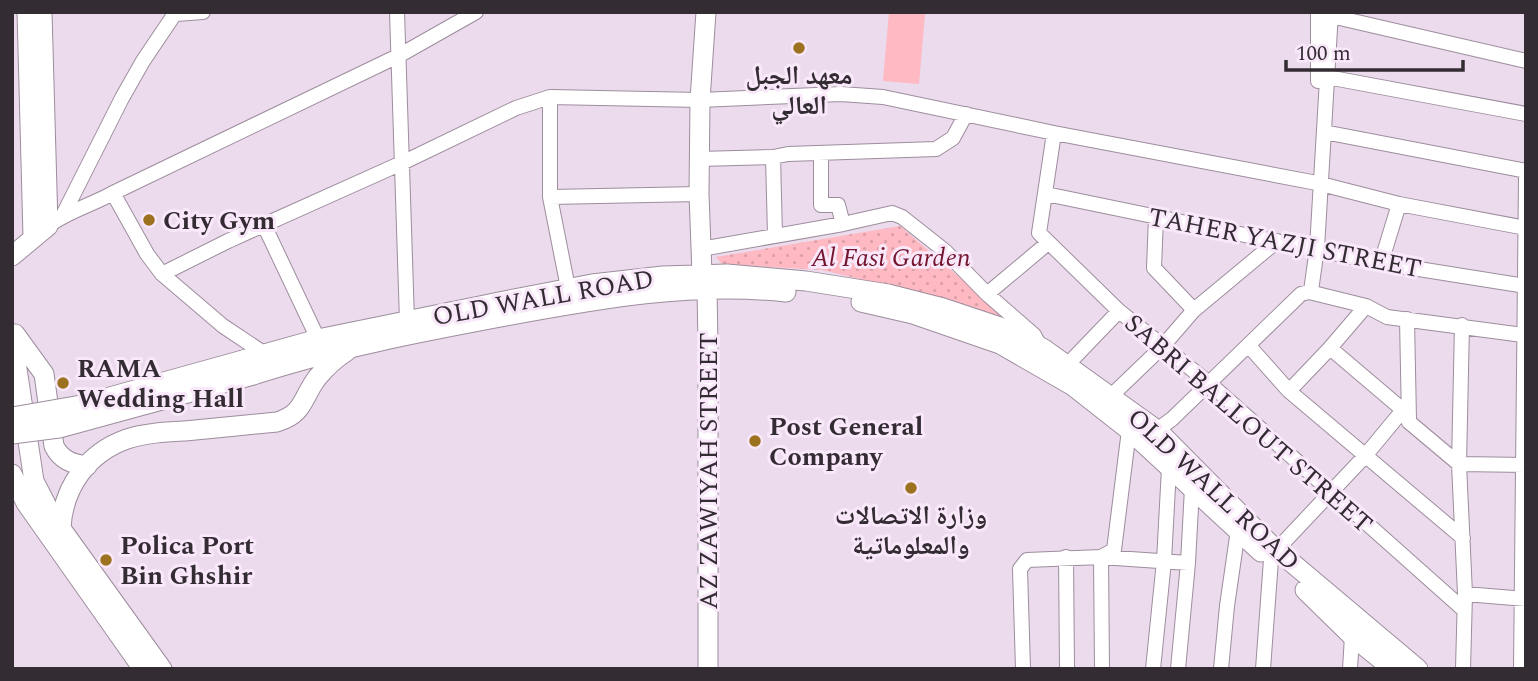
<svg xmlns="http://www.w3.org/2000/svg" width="1538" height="681" font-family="Spectral,'Noto Naskh Arabic',serif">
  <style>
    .grass { fill: #feb9c2 }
    .park { fill: url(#park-dots) }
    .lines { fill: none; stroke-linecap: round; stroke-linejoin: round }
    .minor-casing { stroke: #9d8d9d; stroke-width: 16 }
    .secondary-casing { stroke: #9d8d9d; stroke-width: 21 }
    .minor { stroke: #fff; stroke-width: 14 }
    .secondary { stroke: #fff; stroke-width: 19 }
    .secondary-bridge-casing { stroke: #9d8d9d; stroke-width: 21; stroke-linecap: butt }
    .secondary-bridge { stroke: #fff; stroke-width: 19 }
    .poi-dot { fill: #9c7120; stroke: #f9e8f9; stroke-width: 2.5 }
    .labels { text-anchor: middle; stroke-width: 6; stroke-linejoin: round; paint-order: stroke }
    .poi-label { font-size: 26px; font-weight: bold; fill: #332c33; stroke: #f9e8f9; text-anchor: start }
    .street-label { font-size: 26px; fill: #332c33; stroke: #f9e8f9 }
    .park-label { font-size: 26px; font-style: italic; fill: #73152f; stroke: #f9e8f9 }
  </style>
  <defs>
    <pattern id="park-dots" width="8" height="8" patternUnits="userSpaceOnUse" patternTransform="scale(1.75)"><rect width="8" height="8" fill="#feb9c2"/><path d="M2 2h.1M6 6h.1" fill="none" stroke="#da9fa7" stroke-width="1.8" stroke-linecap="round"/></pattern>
  </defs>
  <rect width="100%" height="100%" fill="#ebdbec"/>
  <!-- grass -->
  <path class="grass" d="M 889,12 L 925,14 L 919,84 L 883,81 Z"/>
  <!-- park -->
  <path class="park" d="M 900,226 L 1020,329 L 926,295 L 822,270 L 722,264 L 716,257 Z"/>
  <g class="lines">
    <!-- minor casing -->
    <g class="minor-casing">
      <path id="minor" d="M 397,12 L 407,321 L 410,329
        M 1318,12 L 1318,81
        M 176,14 L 203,12
        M 1331,16 L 1526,61
        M 1327,77 L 1526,114
        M 550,97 L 550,197 L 699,194
        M 1324,132 L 1526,171
        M 1054,133 L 1039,233 L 1119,311 L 1209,383 L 1463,609
        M 821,154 L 821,205 L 838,205 L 843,224
        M 773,157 L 775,235
        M 699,159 L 773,157 L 788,154 L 936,149 L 953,138 L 966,114
        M 113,193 L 147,254 L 162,274 L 223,326 L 265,354
        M 1046,194 L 1381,263 L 1526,286
        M 550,197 L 568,288
        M 63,215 L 122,98 L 143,61 L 176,12
        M 1156,217 L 1154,268 L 1194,310
        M 264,225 L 318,339
        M 48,226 C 68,211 92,205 113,193 L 400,55 L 476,12
        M 701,249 L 843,224 L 892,213 L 902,217 L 945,251 L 987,294 L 1034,335 L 1040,346
        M 1381,263 L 1399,204
        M 162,274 L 228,241 L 404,162 L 516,108 L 550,97 L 700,100 L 841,94 L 883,97 L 1054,133 L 1317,183 L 1399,204 L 1526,228
        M 1311,291 L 1317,248 L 1331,12
        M 987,294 L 1048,243
        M 1407,319 L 1409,420
        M 1462,325 L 1459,464 L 1465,594 L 1463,669
        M 1249,346 L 1289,391 L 1463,538
        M 1330,348 L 1403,410 L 1409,422 L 1459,464 L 1526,465
        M 1068,364 L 1119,311
        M 1289,391 L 1330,348 L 1366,306
        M 1111,396 L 1162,347 L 1194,310 L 1277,241
        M 1157,430 L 1172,419 L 1301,294 L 1309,292 L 1366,306 L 1387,317 L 1523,335
        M 1066,557 L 1067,669
        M 1465,594 L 1526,599
        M 1023,669 L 1020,569 L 1027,560 L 1101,557 L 1188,563
        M 1102,669 L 1101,557 L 1114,550 L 1129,430
        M 1153,669 L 1164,561 L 1169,468
        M 1178,669 L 1188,563 L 1192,488
        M 1221,669 L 1227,606 L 1238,530
        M 1263,669 L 1272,546 L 1284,542 L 1365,456 L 1403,410
        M 1350,669 L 1352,636
        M 1521,669 L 1526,177"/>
    </g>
    <!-- secondary casing -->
    <g class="secondary-casing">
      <path id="secondary" d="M 27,12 L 33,237
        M 706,12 L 700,100 L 699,194 L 702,274 L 707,290 L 708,345 L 708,669
        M 12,256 L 48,226 L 42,12
        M 861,302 L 913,314 L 1000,344 L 1073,386 L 1129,430 L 1261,552
        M 15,334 L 44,374 L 54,446 C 61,460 72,464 87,466
        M 12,336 L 34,481 L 52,516 L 162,669
        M 243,360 L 318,339 L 504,301 L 592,284 L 663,276 L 727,274 L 806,281 L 888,294 L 943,308 L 1006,329 L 1044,349 L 1157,430 L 1272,546 L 1418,669
        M 253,375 C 336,348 421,332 506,316 C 598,299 692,282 786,292
        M 12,474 L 26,503 L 143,669
        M 61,528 C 63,488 87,453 127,439 C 145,433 166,432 185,431 C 216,428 246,425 277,422 C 304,414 302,398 317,378 C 326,367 336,358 347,351
        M 1305,590 L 1352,636 L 1393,669"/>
    </g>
    <!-- minor -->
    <use href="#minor" class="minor"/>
    <!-- secondary -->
    <use href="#secondary" class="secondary"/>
    <!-- secondary-bridge casing -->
    <g class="secondary-bridge-casing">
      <path id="secondary-bridge" d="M 12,417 L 81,405 L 243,360
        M 12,434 L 59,428 L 253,375"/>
    </g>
    <!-- secondary-bridge -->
    <use href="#secondary-bridge" class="secondary-bridge"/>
  </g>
  <!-- markers -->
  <g class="poi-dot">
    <circle cx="799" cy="48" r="7"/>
    <circle cx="149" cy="220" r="7"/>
    <circle cx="63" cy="383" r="7"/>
    <circle cx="755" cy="441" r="7"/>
    <circle cx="911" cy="488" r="7"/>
    <circle cx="106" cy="560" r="7"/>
  </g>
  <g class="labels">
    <!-- poi labels -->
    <g class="poi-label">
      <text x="799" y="84" text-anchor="middle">معهد الجبل<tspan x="799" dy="30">العالي</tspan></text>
      <text x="163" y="229">City Gym</text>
      <text x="77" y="377">RAMA<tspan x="77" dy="30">Wedding Hall</tspan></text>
      <text x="769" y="435">Post General<tspan x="769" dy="30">Company</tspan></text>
      <text x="911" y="524" text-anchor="middle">وزارة الاتصالات<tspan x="911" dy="30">والمعلوماتية</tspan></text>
      <text x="120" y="554">Polica Port<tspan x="120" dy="30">Bin Ghshir</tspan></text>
    </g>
    <!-- street labels -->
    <g class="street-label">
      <text transform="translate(1285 242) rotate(11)" y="9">TAHER YAZJI STREET</text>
      <text transform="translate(543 297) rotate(-10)" y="9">OLD WALL ROAD</text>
      <text transform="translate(1249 423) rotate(41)" y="9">SABRI BALLOUT STREET</text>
      <text transform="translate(708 471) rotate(-90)" y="9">AZ ZAWIYAH STREET</text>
      <text transform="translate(1214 489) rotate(43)" y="9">OLD WALL ROAD</text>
    </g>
    <!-- park labels -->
    <g class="park-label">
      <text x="891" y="266">Al Fasi Garden</text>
    </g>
  </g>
  <!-- border -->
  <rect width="1538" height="681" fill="none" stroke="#332c33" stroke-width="28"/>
  <!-- scale -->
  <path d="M1286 60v10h177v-10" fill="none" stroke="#332c33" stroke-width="3.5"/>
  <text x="1296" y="60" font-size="21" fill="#332c33" stroke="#f9e8f9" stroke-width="5" paint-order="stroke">100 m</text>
</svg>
